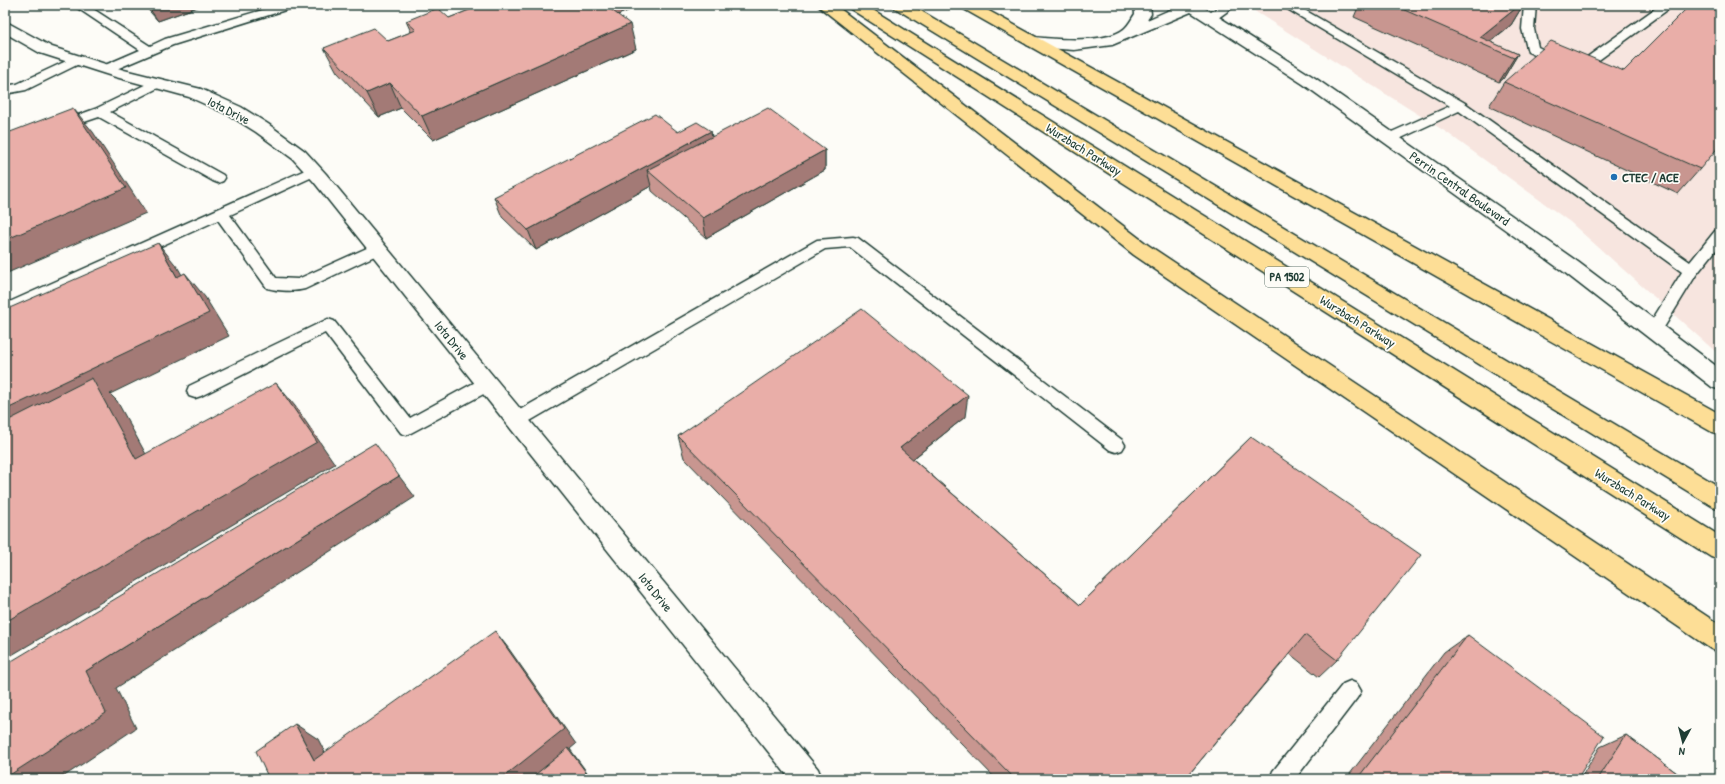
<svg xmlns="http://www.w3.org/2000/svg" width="1725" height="784" font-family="'Patrick Hand',sans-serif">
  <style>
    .built { fill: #f7e5df }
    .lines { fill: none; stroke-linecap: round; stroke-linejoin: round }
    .service-casing { stroke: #1f3d34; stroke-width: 3 }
    .minor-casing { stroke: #1f3d34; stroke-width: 3 }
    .motorway-casing { stroke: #1f3d34; stroke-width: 3 }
    .service { fill: #fdfcf7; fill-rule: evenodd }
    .minor { fill: #fdfcf7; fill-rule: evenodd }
    .motorway { fill: #fdde96; fill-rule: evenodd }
    .wall { fill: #c89690; stroke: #1f3d34 }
    .shaded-wall { fill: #a37a76; stroke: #1f3d34 }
    .building { fill: #e9aea8; stroke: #1f3d34 }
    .poi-dot { fill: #1f6fb2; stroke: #fdfcf7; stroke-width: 1.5 }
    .labels { text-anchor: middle; stroke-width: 3.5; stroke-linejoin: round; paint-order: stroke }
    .shield { fill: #fdfcf7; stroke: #62766e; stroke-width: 1 }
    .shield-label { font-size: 12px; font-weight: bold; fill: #1f3d34 }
    .street-label { font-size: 13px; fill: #1f3d34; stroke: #fdfcf7 }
    .poi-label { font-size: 13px; font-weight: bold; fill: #1f3d34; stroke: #fdfcf7; text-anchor: start }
  </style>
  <rect width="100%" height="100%" fill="#fdfcf7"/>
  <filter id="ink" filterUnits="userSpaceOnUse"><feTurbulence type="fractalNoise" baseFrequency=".025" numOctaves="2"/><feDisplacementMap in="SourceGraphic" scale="8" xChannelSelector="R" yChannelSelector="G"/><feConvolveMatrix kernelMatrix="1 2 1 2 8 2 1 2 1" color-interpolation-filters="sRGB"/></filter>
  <g filter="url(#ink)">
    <!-- built -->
    <path class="built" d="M 1245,5 L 1720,5 L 1720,350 L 1717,353 L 1570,222 L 1446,132 Z"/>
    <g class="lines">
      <!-- service casing -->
      <g class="service-casing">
        <path id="service" d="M 73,5 L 87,5 L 150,46 L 165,39 L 279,5 L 297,5 L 295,7 L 173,45 L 107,73 L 103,72 L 101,69 L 103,66 L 140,50 Z
          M 1222,5 L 1236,5 L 1214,21 L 1206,21 L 1204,18 L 1206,15 Z
          M 1282,5 L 1296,5 L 1465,103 L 1690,262 L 1715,231 L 1720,230 L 1720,245 L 1696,275 L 1660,334 L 1654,336 L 1648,334 L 1646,330 L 1682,272 L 1459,111 L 1395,141 L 1390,142 L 1385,141 L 1383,138 L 1385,135 L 1450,106 L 1284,7 Z
          M 1524,5 L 1536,5 L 1534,29 L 1538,47 L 1576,65 L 1660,5 L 1674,5 L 1581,73 L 1577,74 L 1528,52 L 1522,29 Z
          M 77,56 L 81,57 L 83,60 L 81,63 L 26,90 L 5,94 L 5,86 L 17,84 Z
          M 157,79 L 162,80 L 163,83 L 162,86 L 110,112 L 223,175 L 225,178 L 223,181 L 218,183 L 213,181 L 99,117 L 61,130 L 56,129 L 54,126 L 56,123 L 95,109 Z
          M 314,166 L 319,168 L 321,171 L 319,174 L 230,215 L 276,278 L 298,279 L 378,243 L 383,244 L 386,248 L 383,252 L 305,289 C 294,292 278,291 267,288 L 218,220 L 5,317 L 5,304 Z
          M 853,237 L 858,238 L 1122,440 L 1125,445 L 1122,450 L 1116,452 L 1110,450 L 850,247 L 825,249 L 523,425 L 517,427 L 511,425 L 508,420 L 511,415 L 817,240 Z
          M 328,319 L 334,321 L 410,418 L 481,379 L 487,377 L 493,379 L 495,384 L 493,389 L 407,435 L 401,433 L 325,333 L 201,396 L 195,398 L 189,396 L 187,391 L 189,386 Z
          M 1350,681 L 1357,684 L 1361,691 L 1357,698 L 1295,779 L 1270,779 L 1273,771 L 1343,684 Z"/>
      </g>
      <!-- minor casing -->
      <g class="minor-casing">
        <path id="minor" d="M 1134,5 L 1150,5 L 1151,14 L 1147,20 L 1181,5 L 1200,5 L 1315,78 L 1578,262 L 1720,369 L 1720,390 L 1712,387 L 1564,272 L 1303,84 L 1191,12 L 1112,45 L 1074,50 L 1033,47 L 1027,45 L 1025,42 L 1027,39 L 1033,37 C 1055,39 1106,44 1124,29 C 1129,25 1132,18 1135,14 Z
          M 5,22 L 10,24 L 52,47 L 124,70 L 201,89 L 241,107 L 268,124 L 305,151 L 326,174 L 818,769 L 822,779 L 790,779 L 314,182 L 293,159 L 256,132 L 229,115 L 189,97 L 112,76 L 40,53 L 5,33 Z"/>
      </g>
      <!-- motorway casing -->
      <g class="motorway-casing">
        <path id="motorway" d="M 817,5 L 835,5 L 1148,245 L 1720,625 L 1720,653 L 1711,649 L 1134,255 Z
          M 846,5 L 865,5 L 1720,536 L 1720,560 L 1711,557 L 849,8 Z
          M 892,5 L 911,5 L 1720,487 L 1720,509 L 1712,506 L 895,8 Z
          M 959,5 L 978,5 L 1720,414 L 1720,434 L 1712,432 L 962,8 Z"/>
      </g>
      <!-- service -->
      <use href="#service" class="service"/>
      <!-- minor -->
      <use href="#minor" class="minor"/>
      <!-- motorway -->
      <use href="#motorway" class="motorway"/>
    </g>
    <!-- wall -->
    <path class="wall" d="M 144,5 L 203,5 L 158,21 Z
      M 482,5 L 642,5 L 618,15 L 636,49 L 433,140 L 401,108 L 379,117 L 337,72 L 324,48 L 388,41 L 411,32 L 406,21 L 449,18 Z
      M 1346,5 L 1523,5 L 1511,25 L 1490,42 L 1518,54 L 1503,79 L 1499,82 L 1354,17 L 1357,10 Z
      M 1624,71 L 1700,169 L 1678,194 L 1489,106 L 1504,82 Z
      M 711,131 L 712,137 L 825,150 L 825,170 L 706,238 L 652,191 L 651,186 L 536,250 L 502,217 L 494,197 L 678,132 Z
      M 965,417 L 913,459 L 1080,605 L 1251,437 L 1337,660 L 1319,677 L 1290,654 L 1185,779 L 996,779 L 684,458 L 678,436 Z
      M 1468,635 L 1577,779 L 1346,779 L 1444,652 Z
      M 1626,735 L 1685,779 L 1580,779 L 1600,747 Z"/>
    <!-- shaded-wall -->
    <path class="shaded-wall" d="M 147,5 L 203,5 L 158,21 Z
      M 597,5 L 642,5 L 601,22 Z
      M 1520,5 L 1523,5 L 1511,25 L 1485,45 L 1480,37 Z
      M 630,24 L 636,49 L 433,140 L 422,116 Z
      M 1518,54 L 1503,79 L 1499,82 L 1514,58 Z
      M 390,83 L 401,108 L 379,117 L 367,93 Z
      M 73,108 L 93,132 L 146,213 L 5,274 L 5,240 Z
      M 711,131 L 714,151 L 647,170 L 651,186 L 536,250 L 528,230 Z
      M 825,150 L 825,170 L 706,238 L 703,218 Z
      M 158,243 L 178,268 L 197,301 L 177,277 Z
      M 185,273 L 205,297 L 229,336 L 110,394 L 117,401 L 160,480 L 5,446 L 5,410 Z
      M 276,383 L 295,406 L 335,464 L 5,659 L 5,622 Z
      M 968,395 L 965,417 L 899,470 L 900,448 Z
      M 399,476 L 415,497 L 116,688 L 136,728 L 60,779 L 5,779 L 5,778 L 86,671 Z
      M 495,631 L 509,649 L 576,744 L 570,749 L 578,760 L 592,779 L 501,779 Z
      M 295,724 L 318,739 L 336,774 L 314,760 Z"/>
    <!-- building -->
    <path class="building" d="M 482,5 L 605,5 L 630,24 L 422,116 L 390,83 L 367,93 L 324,48 L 374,28 L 388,41 L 416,30 L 406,21 L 438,8 L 449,18 Z
      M 1393,5 L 1520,5 L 1480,37 L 1518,54 L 1514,58 Z
      M 1690,5 L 1720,5 L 1720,145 L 1700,169 L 1504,82 L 1551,41 L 1624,71 Z
      M 73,108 L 126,188 L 5,240 L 5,134 Z
      M 768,108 L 825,150 L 703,218 L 647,170 Z
      M 655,114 L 678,132 L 697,122 L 711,131 L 528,230 L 494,197 Z
      M 158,243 L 177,277 L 185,273 L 209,313 L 5,410 L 5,310 Z
      M 862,309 L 968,395 L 900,448 L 1080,605 L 1251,437 L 1421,555 L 1337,660 L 1305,635 L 1185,779 L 1015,779 L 678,436 Z
      M 92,378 L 136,459 L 276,383 L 317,442 L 5,622 L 5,422 Z
      M 375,443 L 399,476 L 86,671 L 106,713 L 5,778 L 5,665 Z
      M 495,631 L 564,729 L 501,779 L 269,779 L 256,751 L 295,724 L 314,760 Z
      M 1468,635 L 1604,736 L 1577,779 L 1357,779 Z
      M 1626,735 L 1685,779 L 1598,779 Z
      M 568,748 L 591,779 L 530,779 Z"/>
  </g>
  <!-- markers -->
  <circle class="poi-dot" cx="1614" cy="177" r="4"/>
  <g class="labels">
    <!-- shield labels -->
    <rect class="shield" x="1265" y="267" width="44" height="20" rx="3"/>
    <g class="shield-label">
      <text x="1287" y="281">PA 1502</text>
    </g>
    <!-- street labels -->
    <g class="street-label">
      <text transform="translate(229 110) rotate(27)" y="5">Iota Drive</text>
      <text transform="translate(1084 149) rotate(32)" y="5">Wurzbach Parkway</text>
      <text transform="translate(1460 188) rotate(35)" y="5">Perrin Central Boulevard</text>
      <text transform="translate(1358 321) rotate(32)" y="5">Wurzbach Parkway</text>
      <text transform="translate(452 340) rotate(51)" y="5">Iota Drive</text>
      <text transform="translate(1633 494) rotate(32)" y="5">Wurzbach Parkway</text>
      <text transform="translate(656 592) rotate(51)" y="5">Iota Drive</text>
    </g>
    <!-- poi labels -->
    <g class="poi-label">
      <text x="1622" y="182">CTEC / ACE</text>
    </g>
  </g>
  <!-- margin -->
  <rect width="1725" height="784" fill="none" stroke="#fdfcf7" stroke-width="20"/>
  <rect x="10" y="10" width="1705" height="764" fill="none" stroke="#1f3d34" stroke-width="1.5" filter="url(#ink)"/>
  <!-- north arrow -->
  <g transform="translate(1683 742) rotate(187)" stroke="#fdfcf7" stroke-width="3" paint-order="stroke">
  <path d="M0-3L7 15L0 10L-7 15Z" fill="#1f3d34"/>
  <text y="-6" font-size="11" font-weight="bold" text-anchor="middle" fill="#1f3d34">N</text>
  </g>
</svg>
